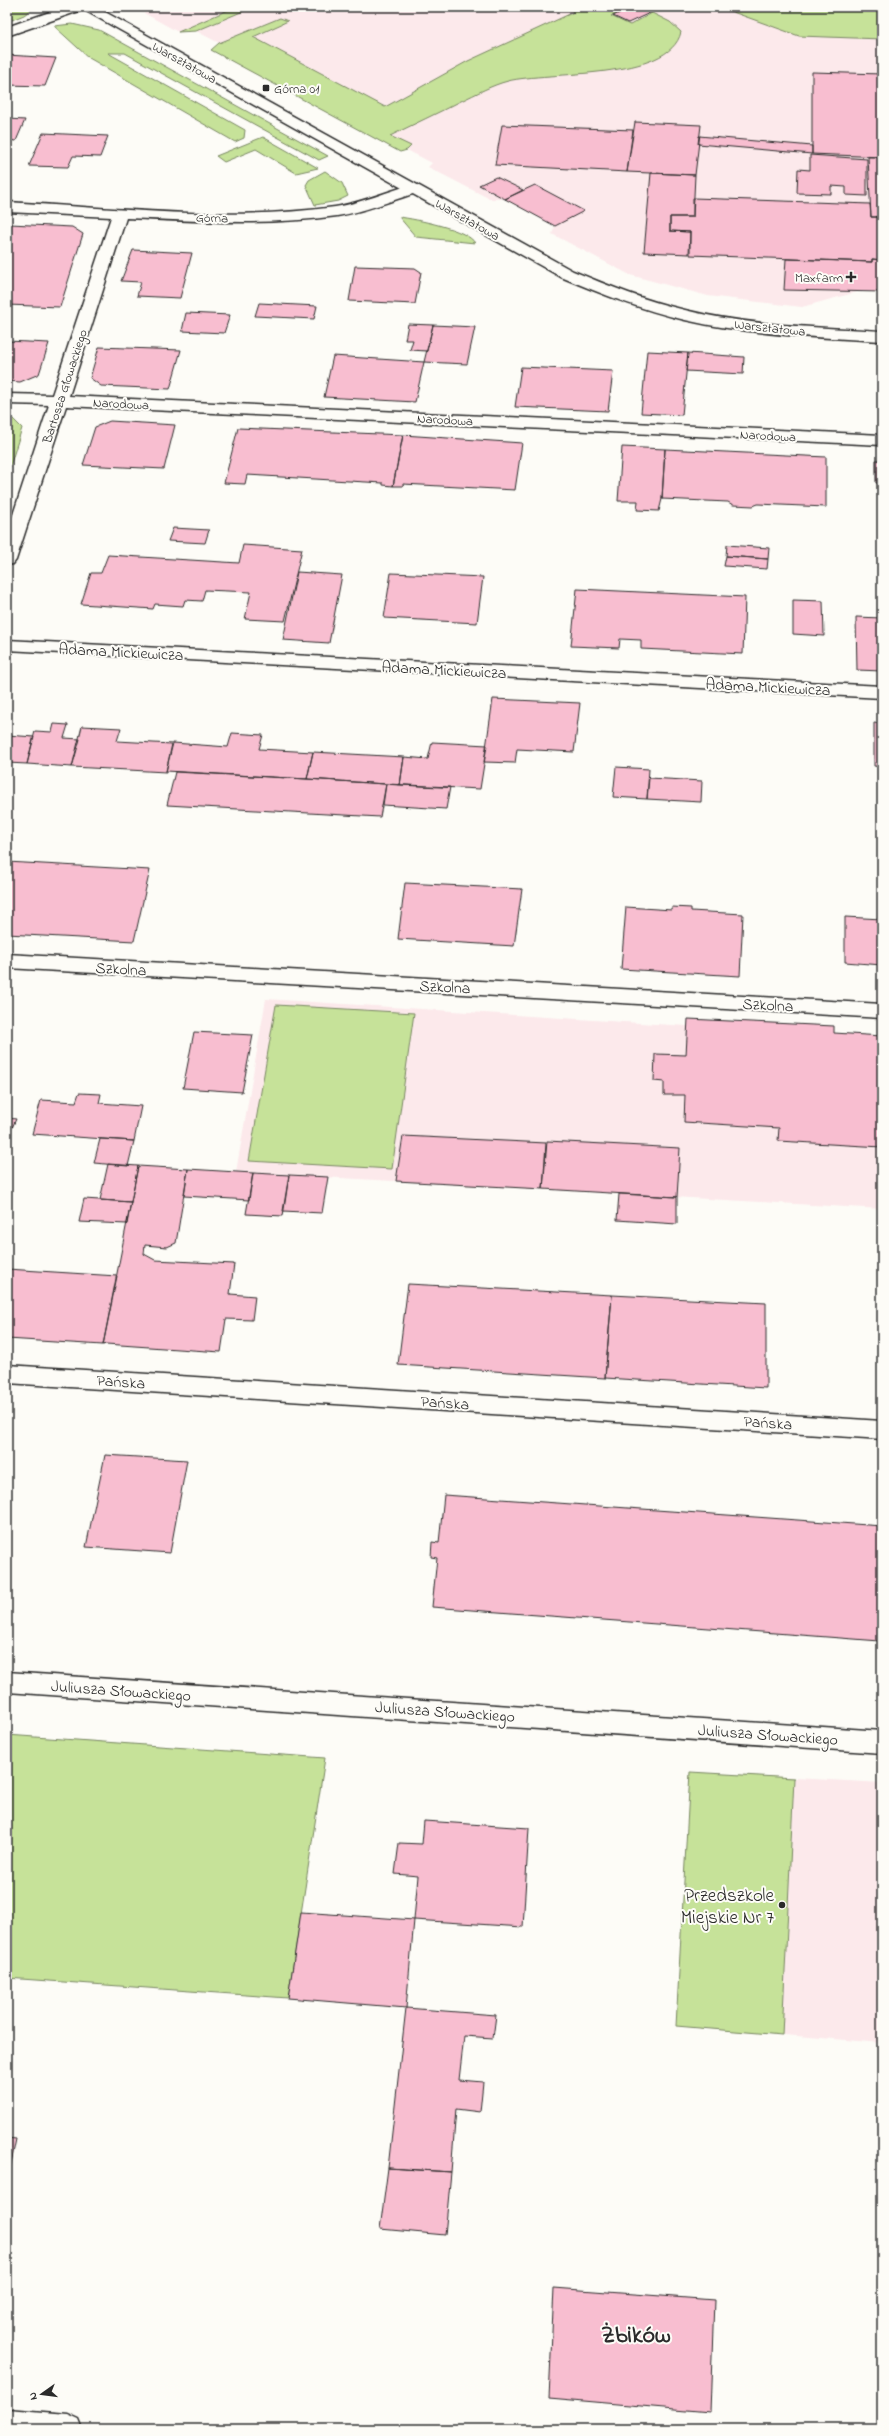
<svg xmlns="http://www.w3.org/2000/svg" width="889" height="2436" font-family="'Indie Flower',sans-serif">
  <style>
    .built { fill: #fce9eb }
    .green { fill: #c6e299; stroke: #788662 }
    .building { fill: #f8bed0; stroke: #2b2b2b }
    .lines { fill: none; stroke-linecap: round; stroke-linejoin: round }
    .street-casing { stroke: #2b2b2b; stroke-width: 3 }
    .secondary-casing { stroke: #2b2b2b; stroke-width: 3 }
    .street { fill: #fdfcf7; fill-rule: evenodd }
    .secondary { fill: #fdfcf7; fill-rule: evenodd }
    .poi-dot { fill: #2b2b2b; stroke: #fdfcf7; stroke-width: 1.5 }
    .labels { text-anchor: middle; stroke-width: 4; stroke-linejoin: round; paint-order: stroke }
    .far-street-label { font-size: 13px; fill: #2b2b2b; stroke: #fdfcf7 }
    .far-poi-label { font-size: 13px; fill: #2b2b2b; stroke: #fdfcf7; text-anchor: start }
    .street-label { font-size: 16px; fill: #2b2b2b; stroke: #fdfcf7 }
    .near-poi-label { font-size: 19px; fill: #2b2b2b; stroke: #fdfcf7; text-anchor: end }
    .near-district-label { font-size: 24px; font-weight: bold; fill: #2b2b2b; stroke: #fdfcf7 }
  </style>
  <rect width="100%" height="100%" fill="#fdfcf7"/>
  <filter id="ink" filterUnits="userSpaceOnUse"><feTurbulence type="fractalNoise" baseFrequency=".025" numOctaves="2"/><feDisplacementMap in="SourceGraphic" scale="8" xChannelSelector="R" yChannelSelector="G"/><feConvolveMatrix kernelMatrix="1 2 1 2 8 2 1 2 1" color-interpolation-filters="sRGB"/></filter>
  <g filter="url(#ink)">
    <!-- built -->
    <path class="built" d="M 133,7 L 882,7 L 882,292 L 861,291 L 802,307 L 708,296 L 630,275 L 552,234 L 555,226 L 505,199 L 490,199 L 428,167 L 432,163 L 407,150 L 400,152 L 211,50 L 219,43 L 196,31 L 178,32 Z
      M 266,999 L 687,1026 L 688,1019 L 834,1026 L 834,1033 L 882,1036 L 882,1209 L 236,1172 Z
      M 690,1772 L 882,1783 L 882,2043 L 676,2026 Z"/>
    <!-- green -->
    <path class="green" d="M 7,7 L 35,7 L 24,15 L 7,22 Z
      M 235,7 L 253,7 L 196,31 L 178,32 Z
      M 565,7 L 608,7 L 621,12 L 611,16 L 630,25 L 652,13 L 670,22 L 681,32 C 670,81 547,71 508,81 C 492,85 476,94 461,101 C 438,113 414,124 390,136 L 411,146 L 407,150 L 400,152 L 211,50 L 219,43 L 280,18 L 288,21 L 253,37 L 385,107 L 468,61 L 574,12 Z
      M 719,7 L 882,7 L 882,39 L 799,36 Z
      M 72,24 L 99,30 L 328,156 L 319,160 L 125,53 L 108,53 L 245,130 L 244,138 L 235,142 L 89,58 L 54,26 Z
      M 263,137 L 318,168 L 296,173 L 256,149 L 224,162 L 216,156 Z
      M 325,171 L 342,183 L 348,196 L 338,201 L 315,205 L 306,185 L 309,180 Z
      M 399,217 C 415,219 467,229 475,243 L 416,237 Z
      M 7,416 L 10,416 L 22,428 L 7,476 Z
      M 276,1005 L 414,1013 L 392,1169 L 249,1161 Z
      M 7,1735 L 325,1758 L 288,1998 L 7,1978 Z
      M 690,1772 L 794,1778 L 782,2035 L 676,2026 Z"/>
    <!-- building -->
    <path class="building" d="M 632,7 L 644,7 L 654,11 L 628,23 L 613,16 Z
      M 7,55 L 56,58 L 45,86 L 7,85 Z
      M 812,72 L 882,74 L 882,157 L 812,154 Z
      M 7,119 L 25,120 L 16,141 L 7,140 Z
      M 635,122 L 701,125 L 695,175 L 627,172 Z
      M 502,125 L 633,130 L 627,172 L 495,165 Z
      M 43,133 L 108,136 L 100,157 L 73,156 L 68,167 L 29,166 Z
      M 699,136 L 812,146 L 812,154 L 698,144 Z
      M 810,155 L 867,159 L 867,196 L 846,195 L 846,187 L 831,186 L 831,194 L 797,193 L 798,169 L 810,170 Z
      M 868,157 L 882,157 L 882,217 L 871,217 Z
      M 651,173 L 695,175 L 693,217 L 670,217 L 670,231 L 690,232 L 689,254 L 644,252 Z
      M 496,177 L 523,190 L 505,199 L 479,185 Z
      M 535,185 L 584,211 L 555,226 L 505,199 Z
      M 693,198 L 870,204 L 871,217 L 882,217 L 882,260 L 872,259 L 872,262 L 690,255 L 690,232 L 670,231 L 670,217 L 693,217 Z
      M 10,224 L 72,227 L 83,234 L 60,307 L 7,305 L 7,232 Z
      M 133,250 L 192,253 L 180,298 L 137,296 L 141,282 L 121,281 Z
      M 786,259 L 872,262 L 872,259 L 882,260 L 882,292 L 784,290 Z
      M 355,266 L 415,268 L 421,272 L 415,304 L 349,301 Z
      M 259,303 L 317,306 L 314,319 L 255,316 Z
      M 186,313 L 230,315 L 224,333 L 182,331 Z
      M 408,324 L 433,325 L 427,351 L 410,350 L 413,340 L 405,340 Z
      M 433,325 L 475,327 L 467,364 L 424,362 Z
      M 7,341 L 49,343 L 39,374 L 20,382 L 7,381 Z
      M 99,347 L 181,350 L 170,389 L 101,386 L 90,378 Z
      M 647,351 L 688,353 L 682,415 L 641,413 Z
      M 688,353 L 744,357 L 743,374 L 686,371 Z
      M 333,356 L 424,362 L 415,402 L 324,397 Z
      M 521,367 L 613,371 L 608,411 L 515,407 Z
      M 110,421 L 175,425 L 164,469 L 83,465 L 95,427 Z
      M 238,428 L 403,435 L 393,486 L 383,485 L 383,483 L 247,475 L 245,484 L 224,483 Z
      M 403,435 L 522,443 L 515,490 L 403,484 L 403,486 L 393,486 Z
      M 622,447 L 665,449 L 662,499 L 659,511 L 637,510 L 638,501 L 618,501 Z
      M 665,449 L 826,457 L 826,507 L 758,504 L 753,506 L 733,505 L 728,502 L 662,499 Z
      M 876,460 L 882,460 L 882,483 L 876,483 Z
      M 173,528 L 209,530 L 205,543 L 168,541 Z
      M 243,545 L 302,549 L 285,621 L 245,619 L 251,592 L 205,590 L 202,601 L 185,600 L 183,606 L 155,604 L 153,609 L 81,604 L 91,573 L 101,573 L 108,555 L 239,563 Z
      M 727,545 L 769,548 L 768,559 L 726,556 Z
      M 726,556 L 768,559 L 767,569 L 724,566 Z
      M 297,572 L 342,575 L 329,643 L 283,640 Z
      M 391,573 L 483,577 L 477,623 L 384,618 Z
      M 577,589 L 745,597 L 743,654 L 641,649 L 641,640 L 620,639 L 619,648 L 571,646 Z
      M 793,600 L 823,601 L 824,636 L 793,634 Z
      M 856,617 L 882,618 L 882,671 L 857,670 Z
      M 493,699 L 580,703 L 574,752 L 517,749 L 515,763 L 484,762 Z
      M 874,723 L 882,724 L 882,767 L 874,766 Z
      M 54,724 L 68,725 L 64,738 L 80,739 L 72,767 L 27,764 L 35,731 L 52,732 Z
      M 82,726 L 121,728 L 117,741 L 172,744 L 166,772 L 72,767 Z
      M 232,733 L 263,735 L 259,749 L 313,752 L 307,779 L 166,771 L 173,743 L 228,747 Z
      M 7,735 L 34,737 L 27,764 L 7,763 Z
      M 432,742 L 487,745 L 480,789 L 400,785 L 404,757 L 428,759 Z
      M 313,752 L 404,757 L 400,785 L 307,779 Z
      M 616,767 L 649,769 L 647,799 L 613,797 Z
      M 175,772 L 307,779 L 386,784 L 380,817 L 167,805 Z
      M 649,778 L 702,781 L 701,802 L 647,799 Z
      M 386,784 L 450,787 L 446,809 L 383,805 Z
      M 7,862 L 150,870 L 134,941 L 7,934 Z
      M 405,883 L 522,889 L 514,946 L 398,939 Z
      M 626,907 L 672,910 L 672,907 L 691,908 L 691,911 L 743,914 L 740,976 L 621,969 Z
      M 845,917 L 882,919 L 882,965 L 845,962 Z
      M 688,1019 L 834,1026 L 834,1033 L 882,1036 L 882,1147 L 778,1141 L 779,1128 L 684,1122 L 685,1095 L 664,1095 L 664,1082 L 654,1081 L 655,1054 L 686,1055 Z
      M 194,1032 L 253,1035 L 242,1092 L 183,1088 Z
      M 79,1093 L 101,1094 L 99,1103 L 141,1106 L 134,1141 L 32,1134 L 41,1100 L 76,1102 Z
      M 7,1118 L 16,1119 L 7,1139 Z
      M 403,1136 L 546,1143 L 543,1189 L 396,1181 Z
      M 100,1139 L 134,1141 L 128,1166 L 94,1163 Z
      M 547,1141 L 680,1148 L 677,1197 L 543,1189 Z
      M 108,1164 L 138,1166 L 131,1202 L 100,1200 Z
      M 138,1166 L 188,1169 L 176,1243 L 167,1247 L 145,1245 L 144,1254 L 155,1260 L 234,1264 L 230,1294 L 255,1296 L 252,1320 L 226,1319 L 221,1352 L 106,1344 L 103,1345 Z
      M 188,1169 L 253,1173 L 249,1200 L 184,1196 Z
      M 253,1173 L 289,1175 L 283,1216 L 246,1214 Z
      M 289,1175 L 328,1177 L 322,1213 L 283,1211 Z
      M 619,1194 L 677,1197 L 677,1224 L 617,1220 Z
      M 84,1199 L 131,1202 L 127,1224 L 79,1222 Z
      M 7,1269 L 117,1276 L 103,1345 L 7,1339 Z
      M 408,1284 L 612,1295 L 605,1378 L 398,1365 Z
      M 612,1295 L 766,1303 L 766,1388 L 605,1378 Z
      M 105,1455 L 187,1460 L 170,1553 L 86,1547 Z
      M 444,1495 L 882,1526 L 882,1644 L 880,1641 L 432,1607 L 437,1558 L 431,1557 L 432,1542 L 439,1543 Z
      M 424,1821 L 529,1828 L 523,1927 L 414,1920 L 418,1876 L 395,1874 L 399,1843 L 422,1844 Z
      M 301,1912 L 414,1920 L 406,2008 L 288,1998 Z
      M 406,2008 L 496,2015 L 493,2038 L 464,2036 L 459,2080 L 483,2082 L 480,2112 L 456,2109 L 451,2172 L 388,2168 Z
      M 7,2138 L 16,2139 L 7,2183 Z
      M 388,2168 L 451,2172 L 445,2235 L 380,2229 Z
      M 554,2288 L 714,2300 L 710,2412 L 549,2398 Z"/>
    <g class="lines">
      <!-- street casing -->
      <g class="street-casing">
        <path id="street" d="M 64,7 L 84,7 L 82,10 L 7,36 L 7,27 Z
          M 414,184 L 422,189 L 419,192 C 393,200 364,212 337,216 C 267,226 197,221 126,218 L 69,396 L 882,435 L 882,445 L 66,406 L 16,560 L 13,564 L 7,565 L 7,533 L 49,405 L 7,404 L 7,394 L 52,395 L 111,217 L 7,212 L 7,202 C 115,208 227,222 335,207 C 362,203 388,191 414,184 Z
          M 7,640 L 882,686 L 882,698 L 7,650 Z
          M 7,954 L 882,1004 L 882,1018 L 7,968 Z
          M 7,1365 L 882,1421 L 882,1439 L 7,1383 Z
          M 7,1672 L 882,1731 L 882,1753 L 7,1692 Z
          M 7,2409 L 68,2414 L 79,2419 L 83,2429 L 7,2429 Z"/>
      </g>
      <!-- secondary casing -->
      <g class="secondary-casing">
        <path id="secondary" d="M 79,7 L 96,7 L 573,271 C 609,286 646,301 685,310 C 749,326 816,327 882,331 L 882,341 C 816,337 750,335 685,320 C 642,310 602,294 561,277 Z"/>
      </g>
      <!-- street -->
      <use href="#street" class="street"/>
      <!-- secondary -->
      <use href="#secondary" class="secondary"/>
    </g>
  </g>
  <!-- markers -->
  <g class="poi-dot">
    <rect x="262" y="84" width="8" height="8" rx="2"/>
    <path d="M849 271h4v4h4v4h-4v4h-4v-4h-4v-4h4z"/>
    <circle cx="782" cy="1905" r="4"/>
  </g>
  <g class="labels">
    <!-- far-street labels -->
    <g class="far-street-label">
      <text transform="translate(185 62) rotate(29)" y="5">Warsztatowa</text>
      <text transform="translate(212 217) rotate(2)" y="5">Górna</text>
      <text transform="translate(468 219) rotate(29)" y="5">Warsztatowa</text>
      <text transform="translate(770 327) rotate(6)" y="5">Warsztatowa</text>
      <text transform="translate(64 386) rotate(-72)" y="5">Bartosza Głowackiego</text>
      <text transform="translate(121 403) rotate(3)" y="5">Narodowa</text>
      <text transform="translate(445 419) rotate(3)" y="5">Narodowa</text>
      <text transform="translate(768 435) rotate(3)" y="5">Narodowa</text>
    </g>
    <!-- far-poi labels -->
    <g class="far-poi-label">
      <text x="274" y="93">Górna 01</text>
      <text x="843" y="282" text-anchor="end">Maxfarm</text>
    </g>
    <!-- street labels -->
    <g class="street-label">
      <text transform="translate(121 651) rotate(3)" y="6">Adama Mickiewicza</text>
      <text transform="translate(444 669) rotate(3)" y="6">Adama Mickiewicza</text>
      <text transform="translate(768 686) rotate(3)" y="6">Adama Mickiewicza</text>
      <text transform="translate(121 968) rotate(3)" y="6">Szkolna</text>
      <text transform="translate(445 986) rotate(3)" y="6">Szkolna</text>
      <text transform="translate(768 1004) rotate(3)" y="6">Szkolna</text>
      <text transform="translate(121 1381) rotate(4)" y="6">Pańska</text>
      <text transform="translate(445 1402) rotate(4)" y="6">Pańska</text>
      <text transform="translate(768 1422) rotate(4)" y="6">Pańska</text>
      <text transform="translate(121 1690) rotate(4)" y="6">Juliusza Słowackiego</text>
      <text transform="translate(445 1711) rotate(4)" y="6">Juliusza Słowackiego</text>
      <text transform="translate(768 1734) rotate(4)" y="6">Juliusza Słowackiego</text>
    </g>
    <!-- near-poi labels -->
    <g class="near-poi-label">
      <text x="774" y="1901">Przedszkole<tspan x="774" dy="22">Miejskie Nr 7</tspan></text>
    </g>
    <!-- near-district labels -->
    <g class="near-district-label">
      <text x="636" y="2342">Żbików</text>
    </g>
  </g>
  <!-- margin -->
  <rect width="889" height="2436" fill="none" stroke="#fdfcf7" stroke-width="24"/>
  <rect x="12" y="12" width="865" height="2412" fill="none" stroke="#2b2b2b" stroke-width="1.5" filter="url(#ink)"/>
  <!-- north arrow -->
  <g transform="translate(42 2394) rotate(256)" stroke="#fdfcf7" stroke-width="3" paint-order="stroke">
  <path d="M0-3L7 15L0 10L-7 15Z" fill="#2b2b2b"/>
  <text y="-6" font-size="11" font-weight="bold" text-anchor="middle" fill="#2b2b2b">N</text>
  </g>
</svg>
